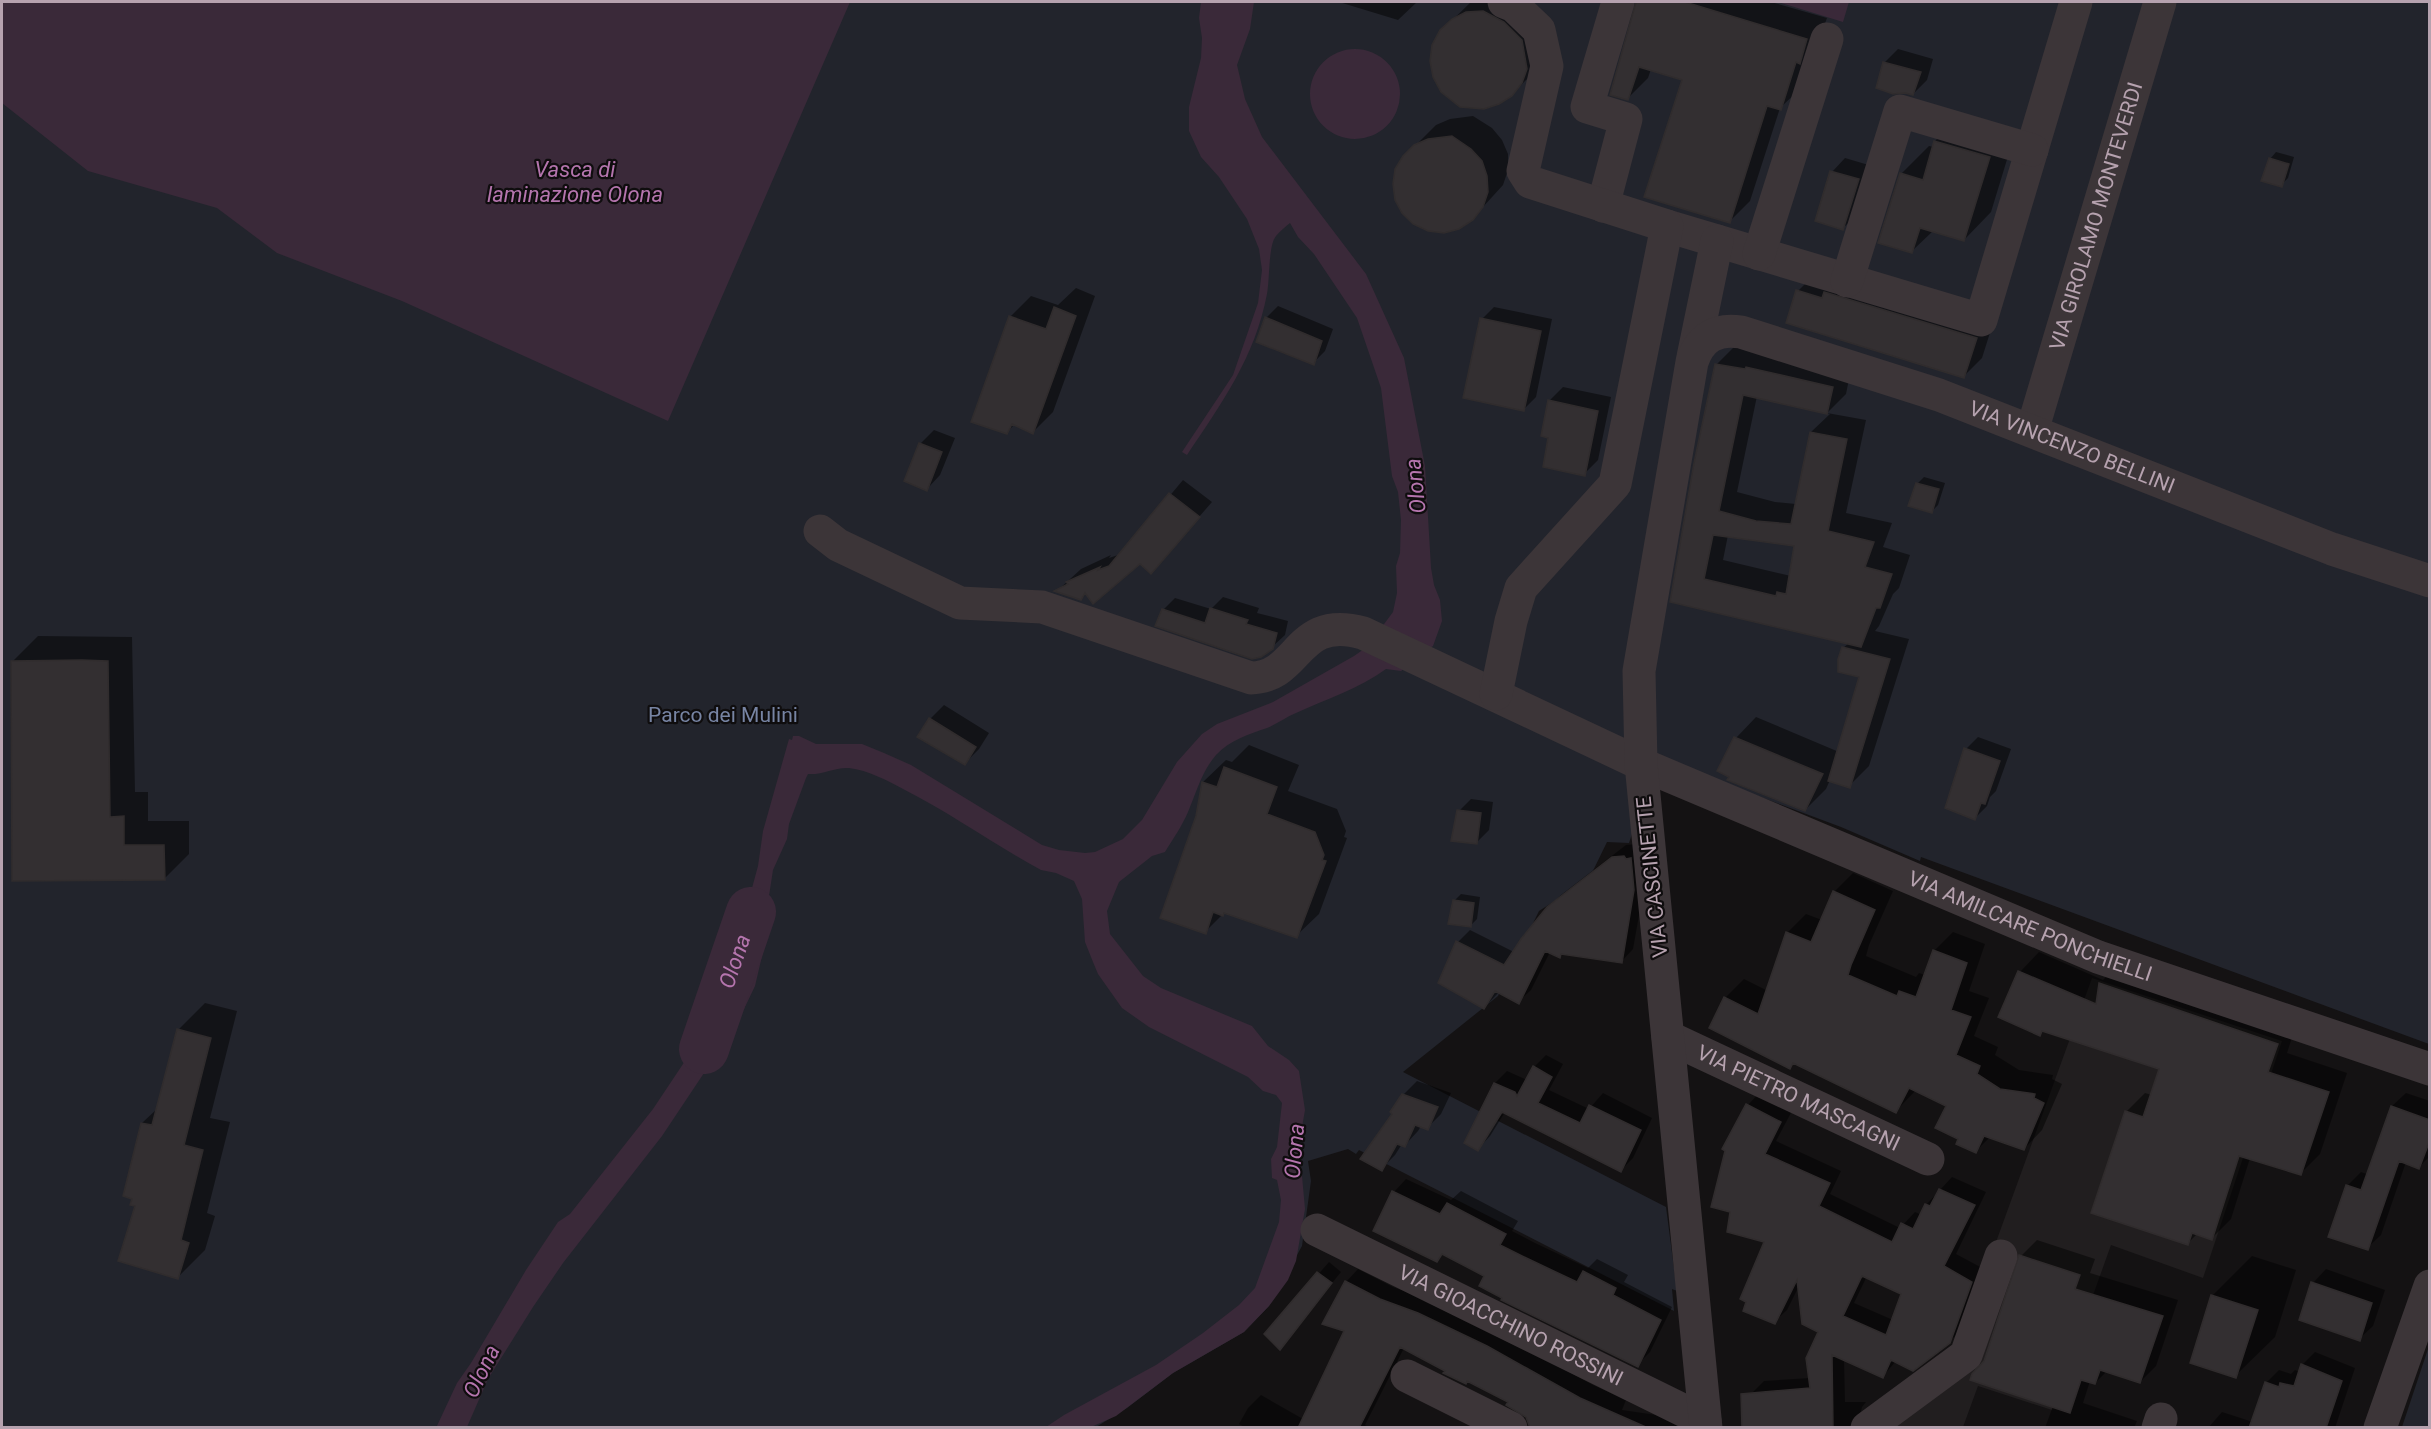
<svg xmlns="http://www.w3.org/2000/svg" width="2431" height="1429" font-family="Roboto,sans-serif">
  <style>
    .built { fill: #211e1f }
    .green { fill: #22242c }
    .water { fill: #3a2939 }
    .shadow { fill: #0007; fill-rule: evenodd }
    .lines { fill: none; stroke-linecap: round; stroke-linejoin: round }
    .river { stroke: #3a2939; stroke-width: 50 }
    .building { fill: #332f31; stroke: #302c2d; stroke-width: 1.5; fill-rule: evenodd }
    .minor { stroke: #3c3538; stroke-width: 33 }
    .labels { text-anchor: middle; stroke-width: 4.5; stroke-linejoin: round; paint-order: stroke }
    .street-label { font-size: 21px; fill: #b6a2af; stroke: #0f0d0e }
    .park-label { font-size: 21px; fill: #7784a3; stroke: #0f0d0e }
    .water-label { font-size: 22px; font-style: italic; fill: #b575ae; stroke: #0f0d0e }
  </style>
  <rect width="100%" height="100%" fill="#141213"/>
  <!-- built -->
  <path class="built" d="M 2092,978 L 2282,1041 L 2203,1278 L 2111,1245 L 2052,1410 L 1978,1386 L 1963,1427 L 1848,1428 L 1956,1352 Z"/>
  <!-- green -->
  <path class="green" d="M 2,2 L 2429,2 L 2429,1044 L 1921,857 L 1920,861 L 1841,827 L 1674,765 L 1647,788 L 1629,843 L 1607,842 L 1589,879 L 1539,911 L 1498,996 L 1403,1072 L 1666,1207 L 1677,1291 L 1672,1289 L 1674,1311 L 1359,1150 L 1356,1154 L 1348,1149 L 1308,1161 L 1311,1181 L 1302,1246 L 1269,1306 L 1244,1332 L 1173,1373 L 1127,1408 L 1096,1427 L 2,1428 Z
    M 2429,1346 L 2429,1427 L 2402,1427 Z"/>
  <!-- water -->
  <path class="water" d="M 2,2 L 850,2 L 668,421 L 402,301 L 277,253 L 217,208 L 88,171 L 2,103 Z
    M 1201,2 L 1254,2 L 1250,29 L 1237,65 L 1245,99 L 1262,137 L 1366,274 L 1404,358 L 1425,466 L 1431,568 L 1434,585 L 1440,600 L 1442,621 L 1433,646 L 1401,671 L 1386,669 C 1359,689 1326,699 1296,713 C 1286,717 1277,724 1267,728 C 1249,734 1230,740 1216,755 C 1202,771 1196,793 1188,812 C 1182,826 1173,839 1165,852 L 1152,856 L 1119,882 L 1107,911 L 1110,934 L 1143,976 L 1161,988 L 1252,1026 L 1268,1046 L 1289,1060 L 1299,1071 L 1305,1110 L 1302,1127 L 1297,1142 L 1301,1165 L 1305,1209 L 1296,1261 L 1288,1280 L 1269,1306 L 1244,1332 L 1173,1373 L 1116,1416 L 1091,1427 L 1046,1427 L 1064,1415 L 1156,1365 L 1203,1333 L 1239,1305 L 1255,1288 L 1279,1222 L 1281,1200 L 1277,1180 L 1272,1178 L 1271,1159 L 1277,1147 L 1282,1103 L 1276,1095 L 1263,1091 L 1248,1077 L 1149,1027 L 1122,1008 L 1098,974 L 1093,962 L 1085,942 L 1082,899 L 1074,881 L 1056,873 L 1041,870 C 995,845 952,814 905,790 C 888,781 868,770 849,768 C 835,767 823,775 808,774 L 806,778 L 789,824 L 787,839 L 773,870 L 767,909 L 770,922 L 755,986 L 744,1009 L 732,1024 L 716,1055 L 662,1136 L 563,1263 L 533,1307 L 488,1379 L 467,1427 L 436,1428 L 457,1383 L 471,1363 L 526,1270 L 558,1222 L 570,1214 L 653,1109 L 697,1043 L 724,991 L 758,866 L 763,831 L 789,739 L 792,740 L 793,736 L 799,736 L 816,744 L 862,744 L 884,753 L 911,765 L 1042,845 L 1059,850 L 1085,853 L 1095,852 L 1123,839 L 1142,820 L 1177,762 L 1202,734 L 1217,724 L 1273,702 L 1354,656 L 1367,647 L 1393,612 L 1397,593 L 1396,566 L 1400,553 L 1401,520 L 1398,492 L 1392,476 L 1381,388 L 1357,318 L 1314,254 L 1298,237 L 1290,223 C 1285,227 1280,231 1276,236 C 1268,246 1270,279 1267,294 C 1255,357 1222,403 1187,455 L 1182,452 L 1233,375 L 1258,303 L 1262,270 L 1259,249 L 1247,219 L 1219,177 L 1201,157 L 1189,131 L 1189,107 L 1201,58 L 1202,38 L 1199,18 Z
    M 1778,2 L 1849,2 L 1843,22 Z
    M1310 94a45 45 0 1 1 90 0a45 45 0 1 1-90 0Z"/>
  <!-- shadow -->
  <path class="shadow" d="M 1339,2 L 1417,2 L 1398,20 Z
    M 1471,2 L 1524,2 L 1533,73 L 1511,95 L 1441,31 Z
    M 1638,2 L 1771,2 L 1827,18 L 1801,88 L 1780,108 L 1750,201 L 1730,221 L 1683,79 L 1651,69 L 1648,78 L 1628,98 Z
    M 1898,49 L 1933,59 L 1927,80 L 1913,94 L 1877,87 L 1885,62 Z
    M 1963,114 L 2016,130 L 1991,212 L 1964,240 L 1933,231 L 1912,251 L 1880,242 L 1902,173 L 1929,146 L 1934,147 L 1935,141 Z
    M 1473,116 L 1492,128 L 1502,140 L 1508,154 L 1508,170 L 1503,185 L 1472,219 L 1404,157 L 1436,125 L 1450,119 Z
    M 2276,152 L 2294,157 L 2288,178 L 2281,185 L 2270,159 Z
    M 1845,158 L 1872,166 L 1857,215 L 1843,228 L 1832,172 Z
    M 1816,273 L 1994,320 L 1982,358 L 1963,377 L 1798,291 Z
    M 1076,288 L 1095,296 L 1053,412 L 1033,432 L 1015,424 L 1007,432 L 1010,317 L 1031,296 L 1058,305 Z
    M 1278,306 L 1333,329 L 1325,351 L 1313,363 L 1266,318 Z
    M 1494,307 L 1552,319 L 1536,397 L 1523,410 L 1482,319 Z
    M 1735,346 L 1851,369 L 1846,394 L 1827,413 L 1866,420 L 1846,513 L 1892,523 L 1883,547 L 1910,555 L 1899,588 L 1893,594 L 1879,626 L 1875,631 L 1909,639 L 1869,766 L 1849,786 L 1830,780 L 1826,789 L 1805,810 L 1736,738 L 1756,717 L 1839,752 L 1861,676 L 1843,648 L 1849,643 L 1672,601 L 1716,365 ZM 1757,396 L 1830,414 L 1811,432 L 1796,504 L 1775,502 L 1737,492 ZM 1728,535 L 1796,545 L 1791,576 L 1723,560 Z
    M 1563,387 L 1611,397 L 1598,460 L 1584,474 L 1550,437 L 1549,401 Z
    M 934,430 L 955,438 L 940,475 L 927,489 L 920,444 Z
    M 1924,477 L 1945,483 L 1938,505 L 1932,511 L 1917,484 Z
    M 1183,480 L 1212,502 L 1151,572 L 1140,562 L 1086,593 L 1081,599 L 1057,591 L 1081,569 L 1111,555 L 1109,558 L 1121,554 Z
    M 1223,597 L 1259,608 L 1257,613 L 1288,621 L 1285,635 L 1272,647 L 1163,610 L 1175,598 L 1211,609 Z
    M 38,636 L 132,637 L 135,792 L 148,792 L 148,821 L 189,821 L 189,854 L 164,879 L 14,880 L 13,661 Z
    M 944,705 L 989,733 L 979,749 L 965,763 L 930,719 Z
    M 1978,737 L 2011,749 L 1996,791 L 1990,797 L 1987,806 L 1975,818 L 1966,749 Z
    M 1249,745 L 1299,765 L 1288,791 L 1337,809 L 1346,831 L 1344,837 L 1347,838 L 1319,914 L 1296,936 L 1225,912 L 1205,932 L 1198,817 L 1203,782 L 1226,760 L 1232,762 Z
    M 1471,799 L 1493,802 L 1489,830 L 1477,842 L 1459,811 Z
    M 1637,844 L 1646,876 L 1633,949 L 1621,962 L 1564,953 L 1560,957 L 1550,952 L 1531,990 L 1518,1002 L 1499,992 L 1484,1008 L 1458,942 L 1470,930 L 1514,952 L 1548,908 L 1561,895 L 1626,845 Z
    M 1853,873 L 1893,891 L 1869,945 L 1866,956 L 1916,977 L 1919,973 L 1925,975 L 1934,951 L 1953,932 L 1985,944 L 1969,991 L 1989,998 L 1974,1036 L 1998,1047 L 1995,1055 L 2019,1070 L 2053,1075 L 2052,1079 L 2062,1084 L 2042,1130 L 2024,1149 L 1990,1137 L 1976,1151 L 1960,1139 L 1947,1105 L 1916,1090 L 1896,1111 L 1795,1062 L 1790,1067 L 1725,998 L 1744,979 L 1768,991 L 1787,933 L 1806,914 L 1822,920 L 1834,892 Z
    M 1461,894 L 1480,897 L 1477,919 L 1471,925 L 1454,901 Z
    M 2039,952 L 2103,980 L 2119,964 L 2296,1025 L 2287,1053 L 2347,1073 L 2320,1154 L 2301,1173 L 2250,1158 L 2231,1219 L 2212,1238 L 2198,1233 L 2188,1243 L 2126,1112 L 2145,1093 L 2152,1095 L 2161,1068 L 2044,1030 L 2040,1034 L 2000,1016 L 2020,972 Z
    M 205,1003 L 237,1011 L 210,1118 L 230,1122 L 207,1213 L 215,1216 L 205,1250 L 178,1277 L 137,1205 L 142,1123 L 159,1107 L 178,1030 Z
    M 1546,1055 L 1563,1064 L 1549,1090 L 1589,1109 L 1603,1093 L 1652,1118 L 1633,1158 L 1621,1170 L 1505,1112 L 1490,1136 L 1478,1149 L 1495,1083 L 1507,1071 L 1527,1080 L 1534,1067 Z
    M 1417,1081 L 1451,1093 L 1441,1114 L 1427,1128 L 1421,1126 L 1418,1131 L 1405,1145 L 1402,1144 L 1395,1155 L 1381,1169 L 1394,1113 L 1392,1112 L 1404,1094 Z
    M 1760,1092 L 1793,1109 L 1776,1141 L 1841,1171 L 1830,1194 L 1900,1228 L 1915,1212 L 1922,1215 L 1926,1205 L 1952,1177 L 1986,1192 L 1956,1254 L 1984,1269 L 1962,1329 L 1949,1342 L 1896,1361 L 1883,1376 L 1844,1359 L 1845,1402 L 1866,1402 L 1862,1407 L 1860,1416 L 1849,1428 L 1776,1428 L 1752,1393 L 1764,1381 L 1810,1378 L 1820,1331 L 1799,1286 L 1787,1310 L 1774,1322 L 1766,1241 L 1748,1105 ZM 1867,1276 L 1903,1293 L 1893,1320 L 1854,1303 Z
    M 2406,1093 L 2430,1101 L 2430,1156 L 2419,1167 L 2406,1162 L 2381,1235 L 2367,1248 L 2347,1186 L 2361,1172 L 2369,1175 L 2392,1106 Z
    M 1406,1179 L 1451,1200 L 1461,1191 L 1518,1221 L 1512,1231 L 1535,1243 L 1588,1268 L 1597,1259 L 1628,1275 L 1624,1282 L 1672,1307 L 1650,1352 L 1637,1365 L 1486,1276 L 1444,1253 L 1437,1260 L 1394,1192 Z
    M 2037,1240 L 2095,1259 L 2090,1273 L 2178,1300 L 2156,1366 L 2140,1382 L 2107,1371 L 2095,1383 L 2090,1381 L 2083,1403 L 2137,1421 L 2134,1428 L 2045,1428 L 2053,1406 L 1985,1362 L 2021,1256 Z
    M 2252,1256 L 2296,1270 L 2275,1337 L 2235,1376 L 2212,1296 Z
    M 1329,1262 L 1341,1272 L 1280,1347 L 1266,1334 Z
    M 1358,1269 L 1393,1287 L 1431,1301 L 1500,1334 L 1593,1385 L 1626,1400 L 1622,1410 L 1691,1420 L 1690,1428 L 1534,1428 L 1528,1416 L 1510,1401 L 1468,1380 L 1466,1383 L 1404,1348 L 1365,1425 L 1370,1428 L 1246,1428 L 1239,1424 L 1248,1408 L 1261,1395 L 1303,1419 L 1346,1330 L 1346,1282 Z
    M 2326,1269 L 2385,1290 L 2373,1326 L 2359,1339 L 2313,1283 Z
    M 2315,1352 L 2355,1368 L 2335,1428 L 2208,1428 L 2222,1412 L 2253,1422 L 2266,1383 L 2279,1370 L 2291,1374 L 2295,1370 L 2300,1372 L 2302,1365 Z"/>
  <g class="lines">
    <!-- river -->
    <path class="river" id="s1" d="M 704,1049 L 751,912"/>
  </g>
  <!-- building -->
  <path class="building" d="M 1636,2 L 1685,2 L 1807,39 L 1800,64 L 1796,62 L 1781,110 L 1767,106 L 1730,223 L 1644,197 L 1682,80 L 1639,67 L 1628,100 L 1610,95 Z
    M 1483,11 L 1504,22 L 1522,40 L 1527,69 L 1522,83 L 1512,96 L 1499,104 L 1484,109 L 1460,107 L 1441,92 L 1433,77 L 1430,61 L 1432,45 L 1440,30 L 1452,19 L 1466,12 Z
    M 1883,62 L 1921,72 L 1913,95 L 1905,93 L 1893,94 L 1876,88 Z
    M 1452,136 L 1471,149 L 1482,161 L 1487,176 L 1488,192 L 1483,207 L 1473,220 L 1459,229 L 1444,233 L 1428,231 L 1413,224 L 1402,213 L 1395,200 L 1393,184 L 1395,169 L 1403,156 L 1414,145 L 1428,139 Z
    M 1934,141 L 1990,157 L 1964,241 L 1920,228 L 1912,253 L 1878,243 L 1900,173 L 1923,180 Z
    M 2269,158 L 2289,164 L 2282,187 L 2261,181 Z
    M 1830,171 L 1859,179 L 1843,230 L 1815,221 Z
    M 1796,290 L 1822,298 L 1824,292 L 1977,338 L 1964,378 L 1786,323 Z
    M 1054,307 L 1076,316 L 1033,434 L 1012,424 L 1007,434 L 971,422 L 1009,316 L 1046,329 Z
    M 1265,317 L 1322,341 L 1314,365 L 1256,342 Z
    M 1480,318 L 1541,331 L 1524,411 L 1463,398 Z
    M 1715,364 L 1745,369 L 1746,367 L 1833,387 L 1827,414 L 1743,395 L 1719,511 L 1756,521 L 1791,524 L 1810,432 L 1847,439 L 1828,531 L 1874,542 L 1865,567 L 1892,574 L 1880,608 L 1876,608 L 1861,647 L 1670,602 L 1694,463 ZM 1713,535 L 1794,546 L 1786,594 L 1777,592 L 1776,596 L 1704,579 Z
    M 1548,400 L 1598,411 L 1585,476 L 1543,467 L 1548,438 L 1541,436 Z
    M 919,443 L 942,452 L 927,491 L 904,481 Z
    M 1916,483 L 1939,489 L 1932,513 L 1908,506 Z
    M 1169,493 L 1200,517 L 1151,574 L 1140,564 L 1093,604 L 1085,593 L 1081,600 L 1054,591 L 1068,584 L 1066,582 L 1100,567 L 1098,570 L 1109,566 Z
    M 1210,608 L 1248,620 L 1246,624 L 1277,633 L 1273,649 L 1261,657 L 1252,659 L 1155,626 L 1162,609 L 1205,623 Z
    M 1842,647 L 1890,659 L 1850,788 L 1828,781 L 1859,677 L 1838,672 L 1838,659 Z
    M 82,660 L 108,661 L 110,817 L 124,816 L 124,845 L 164,845 L 165,880 L 12,881 L 11,661 Z
    M 929,718 L 976,747 L 965,765 L 917,737 Z
    M 1734,737 L 1823,774 L 1805,811 L 1727,780 L 1729,777 L 1717,771 Z
    M 1964,748 L 2000,761 L 1985,804 L 1981,803 L 1975,820 L 1945,808 Z
    M 1224,767 L 1277,787 L 1267,814 L 1315,832 L 1324,855 L 1322,860 L 1326,861 L 1297,938 L 1224,913 L 1223,916 L 1213,912 L 1206,934 L 1160,918 L 1196,816 L 1202,782 L 1217,787 Z
    M 1457,810 L 1481,813 L 1477,844 L 1451,841 Z
    M 1624,856 L 1626,859 L 1631,858 L 1634,890 L 1622,963 L 1561,954 L 1560,958 L 1545,951 L 1519,1004 L 1495,991 L 1484,1009 L 1438,983 L 1456,941 L 1504,965 L 1521,939 L 1547,907 L 1612,857 Z
    M 1833,891 L 1875,910 L 1851,965 L 1848,975 L 1897,996 L 1899,991 L 1916,997 L 1933,950 L 1967,963 L 1951,1010 L 1971,1017 L 1956,1055 L 1980,1066 L 1977,1074 L 2000,1089 L 2035,1094 L 2034,1098 L 2044,1103 L 2024,1150 L 1984,1136 L 1976,1153 L 1956,1144 L 1958,1139 L 1935,1128 L 1946,1106 L 1909,1088 L 1896,1113 L 1793,1063 L 1790,1069 L 1709,1028 L 1724,997 L 1758,1014 L 1786,932 L 1811,942 Z
    M 1453,900 L 1474,903 L 1471,927 L 1448,924 Z
    M 2018,971 L 2096,1004 L 2099,983 L 2278,1044 L 2268,1072 L 2329,1092 L 2301,1175 L 2239,1156 L 2212,1240 L 2192,1233 L 2188,1245 L 2091,1213 L 2125,1111 L 2143,1117 L 2159,1069 L 2042,1031 L 2040,1036 L 1998,1017 Z
    M 177,1029 L 211,1038 L 184,1145 L 203,1150 L 181,1240 L 189,1243 L 178,1279 L 118,1261 L 135,1206 L 130,1205 L 132,1199 L 123,1196 L 141,1123 L 152,1125 Z
    M 1533,1066 L 1552,1077 L 1538,1103 L 1580,1123 L 1589,1105 L 1641,1130 L 1621,1172 L 1502,1112 L 1478,1151 L 1464,1143 L 1494,1083 L 1515,1092 L 1517,1096 Z
    M 1402,1094 L 1438,1107 L 1428,1130 L 1415,1125 L 1405,1147 L 1397,1144 L 1382,1171 L 1360,1159 L 1392,1114 L 1390,1112 Z
    M 1746,1104 L 1781,1122 L 1765,1154 L 1830,1183 L 1819,1206 L 1892,1242 L 1901,1223 L 1913,1229 L 1925,1204 L 1930,1206 L 1939,1189 L 1975,1205 L 1944,1266 L 1972,1282 L 1950,1343 L 1913,1371 L 1891,1360 L 1883,1378 L 1832,1355 L 1833,1428 L 1742,1428 L 1741,1394 L 1810,1388 L 1806,1358 L 1818,1332 L 1802,1324 L 1797,1280 L 1775,1324 L 1743,1311 L 1746,1302 L 1740,1299 L 1764,1242 L 1727,1232 L 1730,1212 L 1711,1207 L 1725,1151 L 1722,1149 ZM 1862,1276 L 1901,1294 L 1886,1335 L 1843,1316 Z
    M 2391,1106 L 2430,1120 L 2430,1140 L 2419,1169 L 2399,1161 L 2368,1250 L 2328,1237 L 2346,1185 L 2361,1190 Z
    M 1392,1191 L 1440,1214 L 1447,1203 L 1506,1234 L 1500,1245 L 1522,1256 L 1577,1282 L 1583,1271 L 1616,1288 L 1613,1295 L 1661,1320 L 1638,1367 L 1501,1300 L 1502,1298 L 1479,1286 L 1484,1276 L 1442,1254 L 1437,1262 L 1373,1231 Z
    M 2019,1255 L 2080,1275 L 2075,1289 L 2163,1316 L 2140,1383 L 2100,1370 L 2095,1384 L 2081,1380 L 2070,1413 L 1970,1380 L 1972,1374 L 1984,1361 Z
    M 1317,1272 L 1332,1283 L 1280,1350 L 1264,1334 Z
    M 1345,1281 L 1380,1299 L 1418,1313 L 1487,1346 L 1580,1398 L 1648,1428 L 1530,1428 L 1526,1417 L 1506,1405 L 1508,1402 L 1467,1381 L 1466,1384 L 1443,1373 L 1445,1371 L 1400,1347 L 1359,1428 L 1298,1428 L 1344,1331 L 1322,1324 Z
    M 2311,1282 L 2372,1303 L 2360,1341 L 2299,1320 Z
    M 2211,1295 L 2258,1310 L 2236,1378 L 2190,1363 Z
    M 2301,1364 L 2342,1381 L 2326,1428 L 2249,1428 L 2265,1382 L 2279,1387 L 2280,1383 L 2294,1386 Z"/>
  <g class="lines">
    <!-- minor -->
    <g class="minor">
      <path d="M 1603,206 L 1626,119 L 1587,107 L 1618,2"/>
      <path d="M 1667,226 L 1981,320 L 2076,2"/>
      <path d="M 1759,254 L 1827,39"/>
      <path d="M 1847,281 L 1900,111 L 2032,150"/>
      <path d="M 1693,357 L 1717,241"/>
      <path id="s2" d="M 2032,431 L 2160,2"/>
      <path id="s3" d="M 820,531 L 838,545 L 960,603 L 1042,607 L 1251,678 C 1301,677 1295,614 1363,633 L 1641,764 L 2098,957 L 2430,1069"/>
      <path d="M 1496,694 L 1511,621 L 1521,588 L 1615,484 L 1667,226 L 1530,182 L 1523,171 L 1547,66 L 1539,30 L 1514,6 L 1504,2"/>
      <path id="s4" d="M 1668,1037 L 1928,1159"/>
      <path id="s5" d="M 1317,1230 L 1705,1421"/>
      <path d="M 1407,1376 L 1511,1428"/>
      <path id="s6" d="M 1706,1428 L 1641,764 L 1639,671 L 1692,362 C 1700,338 1716,328 1741,332 L 1939,395 L 2332,549 L 2430,581"/>
      <path d="M 1867,1428 L 1966,1355 L 2001,1256"/>
      <path d="M 2158,1428 L 2161,1419"/>
      <path d="M 2380,1428 L 2430,1286"/>
    </g>
  </g>
  <g class="labels">
    <!-- street labels -->
    <g class="street-label">
      <text dy="7" stroke="none"><textPath href="#s2" startOffset="224">VIA GIROLAMO MONTEVERDI</textPath></text>
      <text dy="7" stroke="none"><textPath href="#s6" startOffset="1488">VIA VINCENZO BELLINI</textPath></text>
      <text transform="translate(1652 877) rotate(-96)" y="7">VIA CASCINETTE</text>
      <text dy="7" stroke="none"><textPath href="#s3" startOffset="1318">VIA AMILCARE PONCHIELLI</textPath></text>
      <text dy="7" stroke="none"><textPath href="#s4" startOffset="144">VIA PIETRO MASCAGNI</textPath></text>
      <text dy="7" stroke="none"><textPath href="#s5" startOffset="216">VIA GIOACCHINO ROSSINI</textPath></text>
    </g>
    <!-- park labels -->
    <g class="park-label">
      <text x="723" y="722">Parco dei Mulini</text>
    </g>
    <!-- water labels -->
    <g class="water-label">
      <text x="575" y="177">Vasca di<tspan x="575" dy="25">laminazione Olona</tspan></text>
      <text transform="translate(1415 486) rotate(-96)" y="8">Olona</text>
      <text dy="8" stroke="none"><textPath href="#s1" startOffset="93">Olona</textPath></text>
      <text transform="translate(1294 1151) rotate(-85)" y="8">Olona</text>
      <text transform="translate(481 1371) rotate(-64)" y="8">Olona</text>
    </g>
  </g>
  <!-- border -->
  <rect width="2431" height="1429" fill="none" stroke="#b6a2af" stroke-width="6"/>
</svg>
